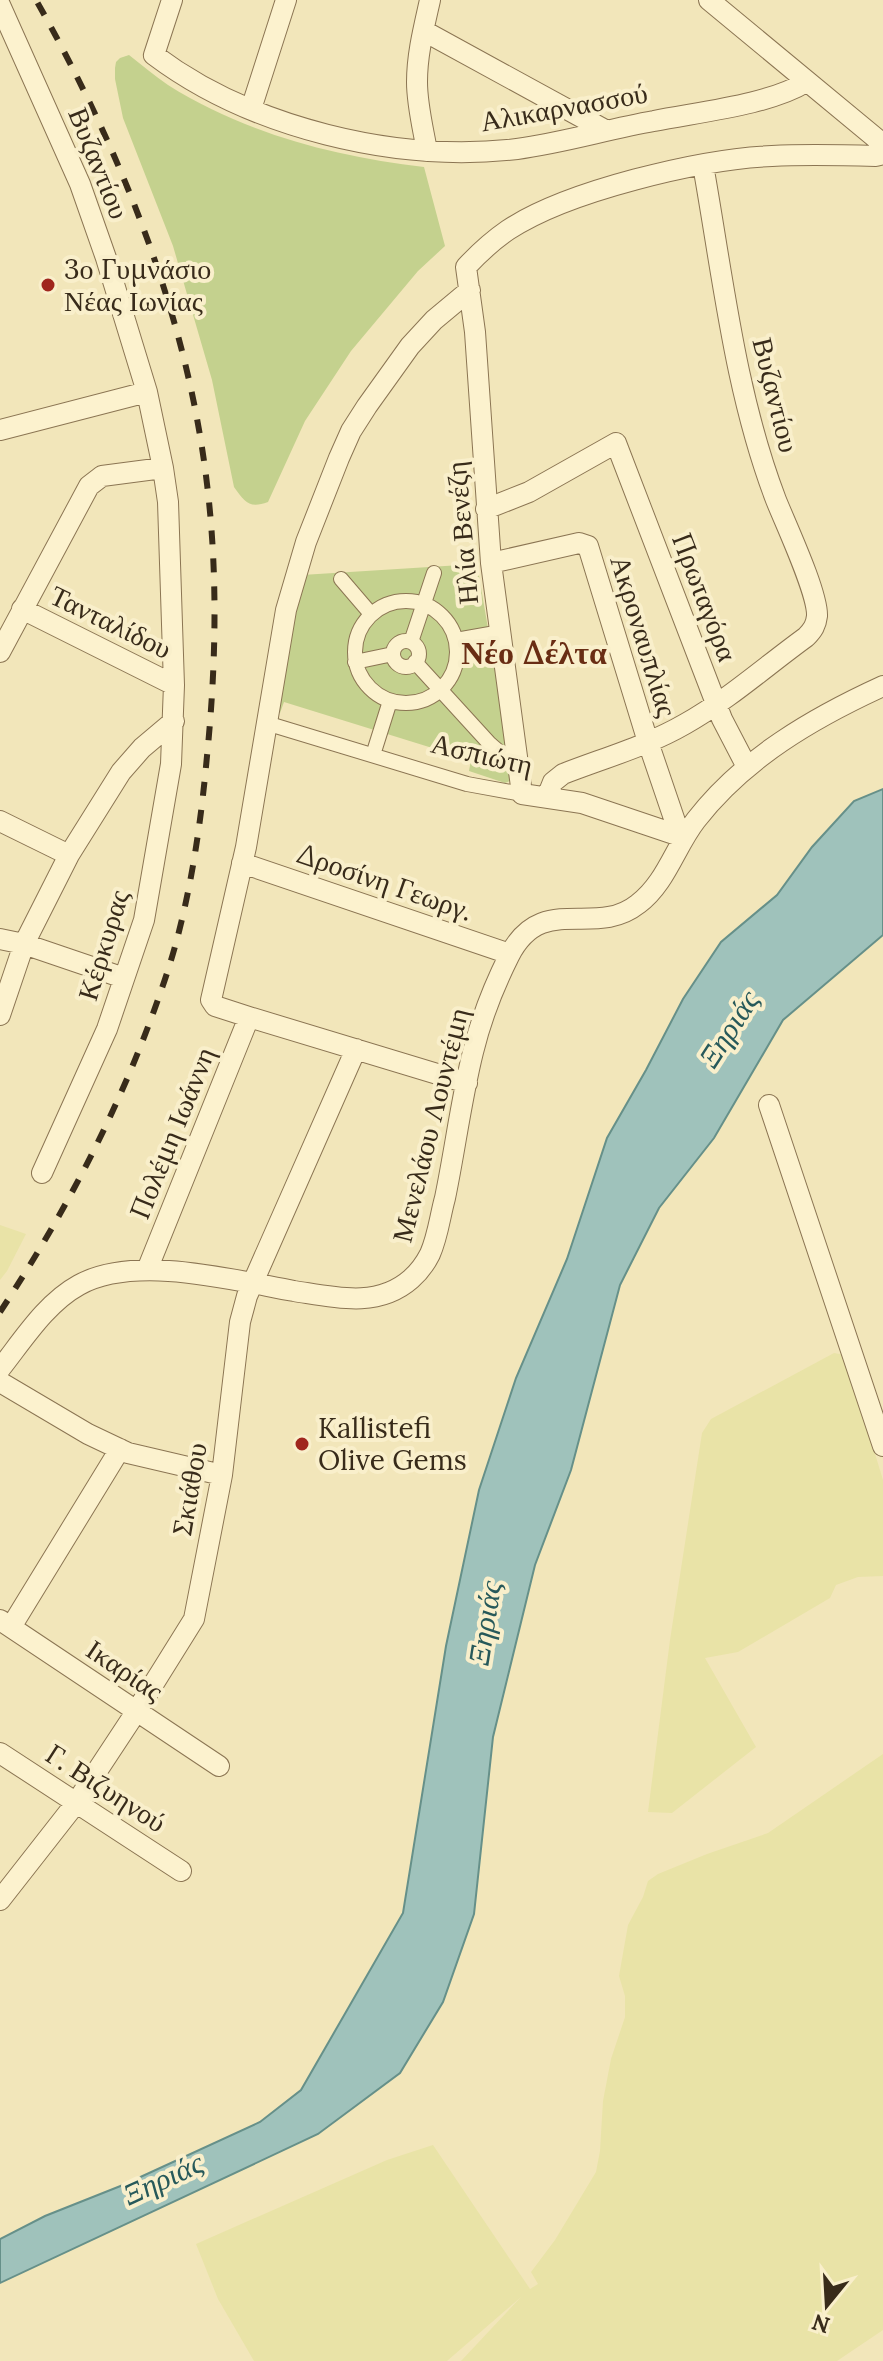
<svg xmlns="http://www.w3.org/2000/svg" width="883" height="2361" font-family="Lora,serif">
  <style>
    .farmland { fill: #e9e3a7 }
    .green { fill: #c4d18e }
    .water { fill: #9fc2bb; stroke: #669089; stroke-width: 2 }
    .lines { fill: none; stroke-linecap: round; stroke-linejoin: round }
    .pedestrian-casing { stroke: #8b7553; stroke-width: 16 }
    .minor-casing { stroke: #8b7553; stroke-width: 22 }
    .pedestrian { stroke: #fcf2ce; stroke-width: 14 }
    .minor { stroke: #fcf2ce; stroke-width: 20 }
    .rail { stroke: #382b1a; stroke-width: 6; stroke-dasharray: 14 14; stroke-linecap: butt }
    .poi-dot { fill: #a0261d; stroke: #f9efcb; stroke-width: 3 }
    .labels { text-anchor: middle; stroke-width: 8; stroke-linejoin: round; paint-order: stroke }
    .street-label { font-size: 28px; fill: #382b1a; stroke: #f9efcb }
    .poi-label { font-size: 28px; fill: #382b1a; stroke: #f9efcb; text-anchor: start }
    .water-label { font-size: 30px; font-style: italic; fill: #27595a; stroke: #f9efcb }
    .quarter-label { font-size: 32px; font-weight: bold; fill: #692d14; stroke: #f9efcb }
  </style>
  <rect width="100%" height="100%" fill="#f2e6ba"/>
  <!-- farmland -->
  <path class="farmland" d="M 0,1225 L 26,1234 L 7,1271 L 0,1280 Z
    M 834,1353 L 845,1355 L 883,1480 L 883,1576 L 858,1577 L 836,1585 L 830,1598 L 738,1652 L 705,1658 L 756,1747 L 672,1813 L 648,1812 L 670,1640 L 702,1433 L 711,1419 Z
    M 883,1754 L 883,2330 L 837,2361 L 461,2361 L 521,2297 L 447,2361 L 254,2361 L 218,2299 L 196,2244 L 387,2160 L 433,2145 L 530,2289 L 538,2284 L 531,2272 L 555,2240 L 596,2172 L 600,2151 L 603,2101 L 611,2059 L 625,2017 L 625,1996 L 619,1976 L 628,1925 L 643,1897 L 648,1881 L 658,1874 L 707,1854 L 768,1833 Z"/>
  <!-- green -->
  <path class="green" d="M 129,55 C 142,65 155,76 168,85 C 244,133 335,157 424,167 L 445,246 L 418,271 L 351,351 L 305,421 L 268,502 C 249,509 245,502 234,487 L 212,380 L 173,246 L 123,118 L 115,79 L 115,68 L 116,62 L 120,58 Z
    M 477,564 L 497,681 L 510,781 L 505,783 L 469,771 L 471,760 L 284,702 L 280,713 L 278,712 L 302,575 Z"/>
  <!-- water -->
  <path class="water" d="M 883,789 L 883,935 L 783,1020 L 714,1138 L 659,1208 L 620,1285 L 571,1470 L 535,1565 L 493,1737 L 474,1914 L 443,2002 L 400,2073 L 318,2134 L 0,2283 L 0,2239 L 45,2216 L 123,2185 L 260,2122 L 301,2090 L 403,1913 L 446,1646 L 479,1490 L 516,1378 L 567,1259 L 607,1138 L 646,1070 L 683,999 L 721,942 L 777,895 L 812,847 L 854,801 Z"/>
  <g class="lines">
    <!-- pedestrian casing -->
    <g class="pedestrian-casing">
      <path id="pedestrian" d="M 341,579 L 371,614
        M355 652a51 51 0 1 1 102 0a51 51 0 1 1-102 0Z
        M 456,640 L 501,632
        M393 654a13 13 0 1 1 26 0a13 13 0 1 1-26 0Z
        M 411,642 L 434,573
        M 355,662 L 393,654
        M 415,662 L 489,743 L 520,770
        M 266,723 L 467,784 L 522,794
        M 373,755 L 390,701"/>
    </g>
    <!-- minor casing -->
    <g class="minor-casing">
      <path id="minor" d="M 172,0 L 154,55 C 251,128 396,163 517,149 C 563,143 608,129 654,121 C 698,112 769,105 806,82
        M 709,0 L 883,144
        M 0,5 L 80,184 L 106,258 L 147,392 L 163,468 L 168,502 L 174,685 L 171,764 L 144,920 L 107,1029 L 42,1173
        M 424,31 L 605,130
        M 251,109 L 286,0
        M 427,151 C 423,128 417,105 417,82 C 417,54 424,27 430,0
        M 0,430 L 147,392
        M 486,509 L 529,492 L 616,443 L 722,719 L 747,767
        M 491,563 L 579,543 L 588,546 L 648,742 L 680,836
        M 22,609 L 174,685
        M 0,652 L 89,486 L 102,476 L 163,468
        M 547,797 L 553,782 L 563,774 C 604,758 647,746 685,724 C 728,700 766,666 806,637 C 813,630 816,625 817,616 C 818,593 786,525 776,500 C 735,393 723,277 703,165
        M 0,821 L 69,855
        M 683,840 L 680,836 L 582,803 L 522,794 L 491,563 L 475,332 L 466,267 C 479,253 492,241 508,230 C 567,191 700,159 772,156 C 806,154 841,155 876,156 L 883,154
        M 242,863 L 510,954
        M 0,939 L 24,944 L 124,978
        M 0,1015 L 24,944 L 69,855 L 121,772 L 142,748 L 174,721
        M 467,1083 L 249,1017 L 215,1006 L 211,1000 L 246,847 L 286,610 L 306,542 L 339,458 L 351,431 L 367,406 L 410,346 L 434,320 L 470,290
        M 769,1105 L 883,1446
        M 147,1270 L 249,1017
        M 0,1369 C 23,1340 46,1303 79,1285 C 135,1254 233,1280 294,1291 C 333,1297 377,1309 411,1279 C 419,1272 425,1264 430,1254 C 438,1236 440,1216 445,1198 C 455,1150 461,1100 473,1052 C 481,1019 494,986 509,956 C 542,891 594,939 638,904 C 666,883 675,847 696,820 C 744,758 813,718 883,686
        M 0,1382 L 88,1434 L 128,1453 L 222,1475
        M 0,1620 L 219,1766
        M 11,1627 L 120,1449
        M 0,1753 L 181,1871
        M 0,1900 L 76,1803 L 136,1712 L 194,1619 L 222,1475 L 240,1322 L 247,1296 L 356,1049"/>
    </g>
    <!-- pedestrian -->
    <use href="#pedestrian" class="pedestrian"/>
    <!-- minor -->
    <use href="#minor" class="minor"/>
    <!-- rail -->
    <path class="rail" d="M 0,1312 C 67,1210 122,1105 162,988 C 188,914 200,833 207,756 C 216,666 218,574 207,484 C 187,314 120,149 36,0"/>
  </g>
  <!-- markers -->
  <g class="poi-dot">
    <circle cx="48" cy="285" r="8"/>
    <circle cx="302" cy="1444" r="8"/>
  </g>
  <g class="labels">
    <!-- street labels -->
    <g class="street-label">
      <text transform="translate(564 107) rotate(-10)" y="10">Αλικαρνασσού</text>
      <text transform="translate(99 163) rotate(68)" y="10">Βυζαντίου</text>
      <text transform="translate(776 395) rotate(76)" y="10">Βυζαντίου</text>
      <text transform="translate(462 533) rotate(-95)" y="10">Ηλία Βενέζη</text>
      <text transform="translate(705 597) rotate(69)" y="10">Πρωταγόρα</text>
      <text transform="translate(111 622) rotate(26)" y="10">Τανταλίδου</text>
      <text transform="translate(644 636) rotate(73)" y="10">Ακροναυπλίας</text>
      <text transform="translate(482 754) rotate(13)" y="10">Ασπιώτη</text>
      <text transform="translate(385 882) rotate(19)" y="10">Δροσίνη Γεωργ.</text>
      <text transform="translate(103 945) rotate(-73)" y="10">Κέρκυρας</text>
      <text transform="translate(430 1125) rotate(-76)" y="10">Μενελάου Λουντέμη</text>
      <text transform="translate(172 1133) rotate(-68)" y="10">Πολέμη Ιωάννη</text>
      <text transform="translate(189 1489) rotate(-80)" y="10">Σκιάθου</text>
      <text transform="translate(125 1670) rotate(34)" y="10">Ικαρίας</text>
      <text transform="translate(106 1788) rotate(33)" y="10">Γ. Βιζυηνού</text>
    </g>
    <!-- poi labels -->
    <g class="poi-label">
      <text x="64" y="279">3ο Γυμνάσιο<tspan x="64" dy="32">Νέας Ιωνίας</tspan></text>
      <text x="318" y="1438">Kallistefi<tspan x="318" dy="32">Olive Gems</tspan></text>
    </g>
    <!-- water labels -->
    <g class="water-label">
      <text transform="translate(729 1029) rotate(-57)" y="10">Ξηριάς</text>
      <text transform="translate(485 1623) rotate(-81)" y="10">Ξηριάς</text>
      <text transform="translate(163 2179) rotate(-25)" y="10">Ξηριάς</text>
    </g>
    <!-- quarter labels -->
    <g class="quarter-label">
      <text x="534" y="664">Νέο Δέλτα</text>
    </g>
  </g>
  <!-- north arrow -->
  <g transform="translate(827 2305) rotate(198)" stroke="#f9efcb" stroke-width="6" paint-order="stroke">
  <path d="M0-6L14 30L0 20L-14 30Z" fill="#382b1a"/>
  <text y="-12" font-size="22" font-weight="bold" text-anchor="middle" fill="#382b1a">N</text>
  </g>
</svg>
